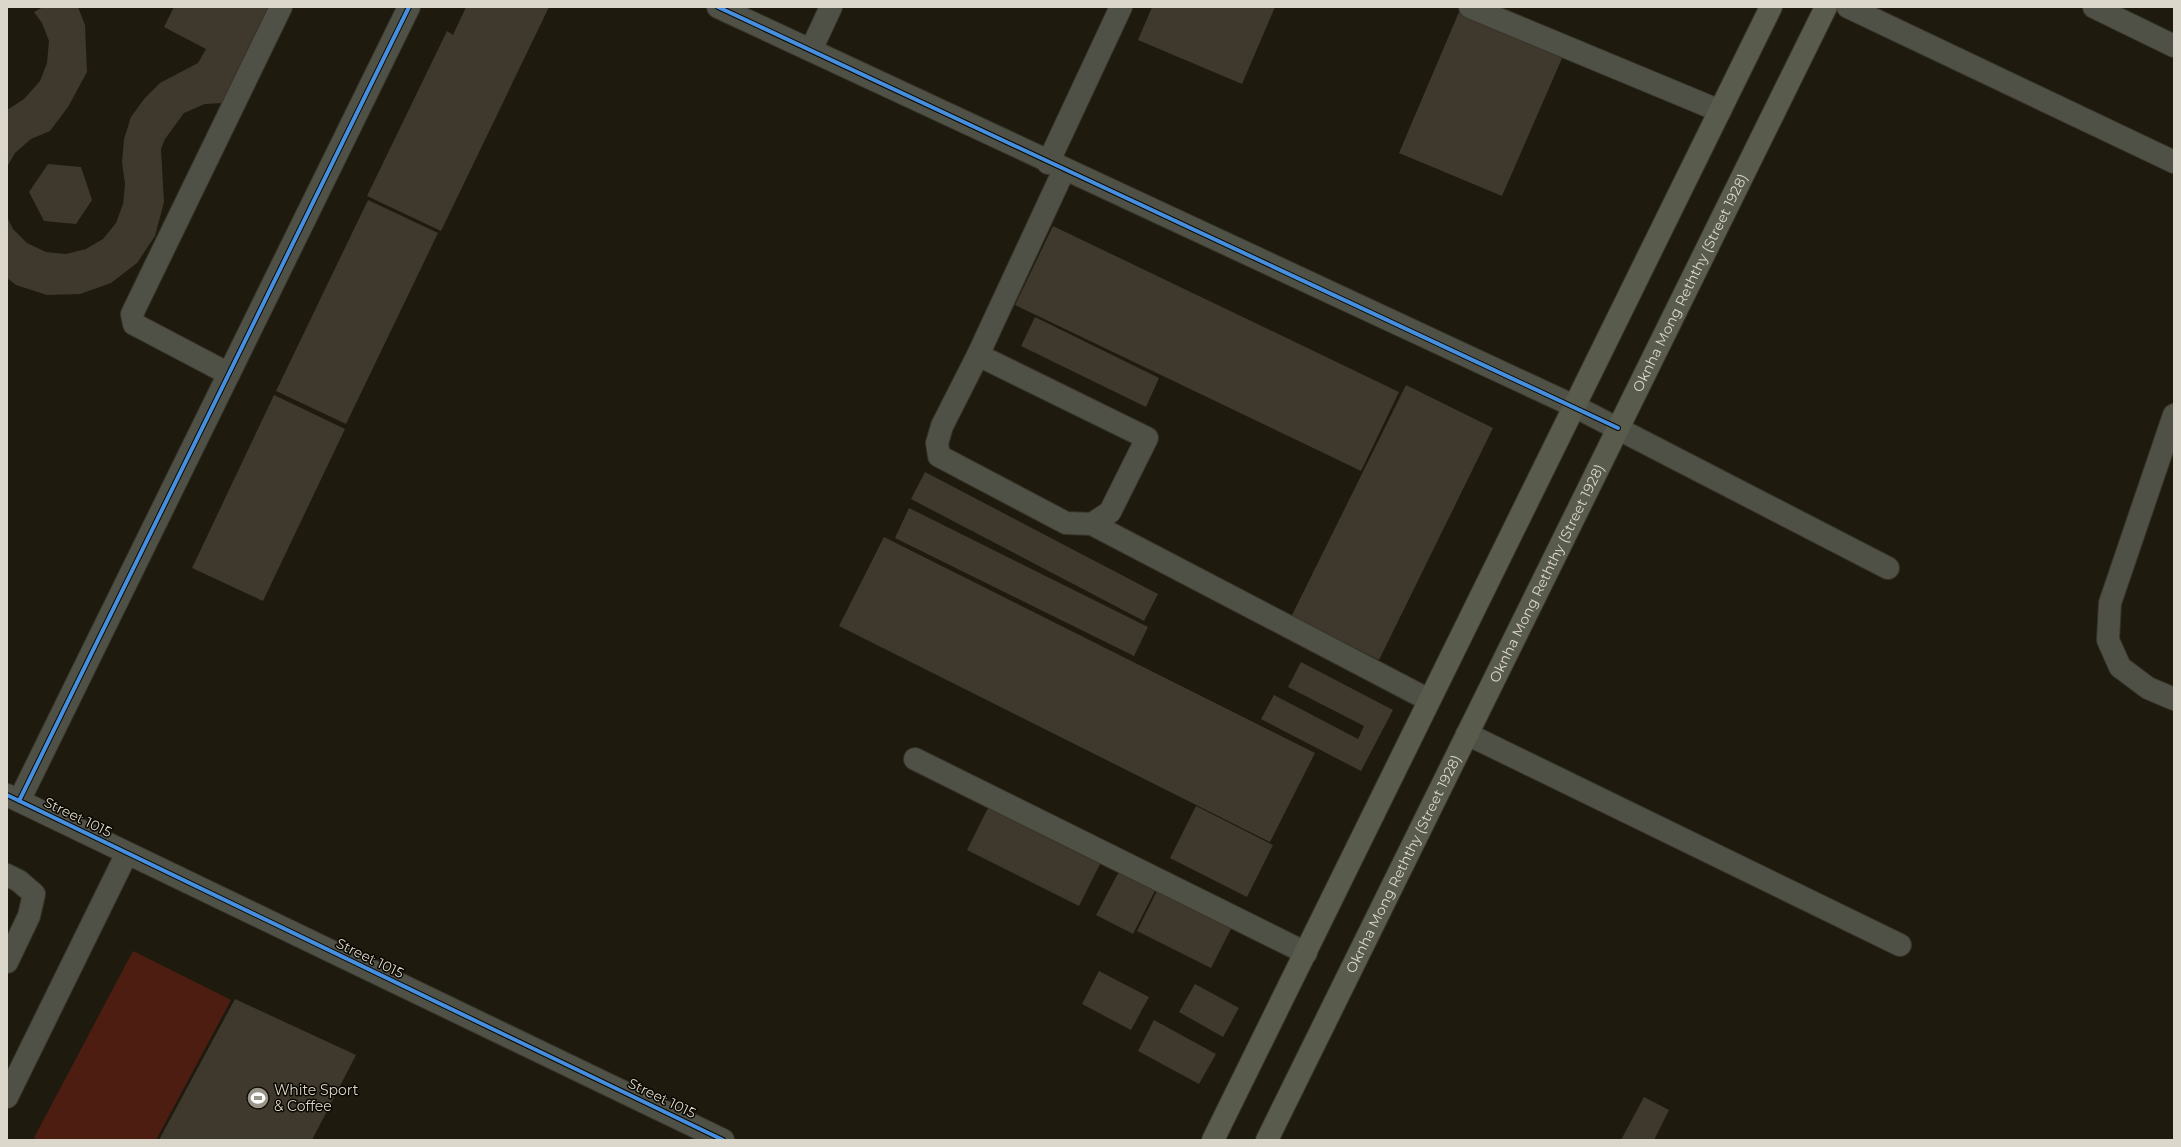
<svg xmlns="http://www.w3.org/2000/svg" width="2181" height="1147" font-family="Montserrat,sans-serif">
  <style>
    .green { fill: #4e1d12 }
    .building { fill: #3f382c }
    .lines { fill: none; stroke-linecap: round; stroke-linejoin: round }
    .minor-casing { stroke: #38342a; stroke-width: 24 }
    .major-casing { stroke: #38342a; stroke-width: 24 }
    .minor { stroke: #4f5147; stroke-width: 22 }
    .major { stroke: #595b4d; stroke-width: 22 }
    .cycleway-casing { stroke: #0b0802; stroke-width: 6 }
    .cycleway { stroke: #468fdf; stroke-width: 4 }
    .labels { text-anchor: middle; stroke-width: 3; stroke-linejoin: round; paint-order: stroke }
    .street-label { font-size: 14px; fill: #dbd7ca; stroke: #0b0802 }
    .poi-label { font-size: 14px; fill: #dbd7ca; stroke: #0b0802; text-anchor: start }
  </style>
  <rect width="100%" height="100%" fill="#1f1a0e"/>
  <!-- green -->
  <path class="green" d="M 133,951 L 231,1000 L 156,1140 L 38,1140 L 34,1138 Z"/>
  <!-- building -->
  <path class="building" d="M 43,7 L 78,7 L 85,25 L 87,72 L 68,107 L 50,131 L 31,139 L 15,153 L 7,167 L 7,110 L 24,99 L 40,81 L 47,63 L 49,41 L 42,23 L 34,12 Z
    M 174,7 L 269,7 L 223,103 L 205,104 L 184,113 L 165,139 L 161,149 L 164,202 L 155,236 L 137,263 L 111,283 L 80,294 L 47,295 L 16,285 L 7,278 L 7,217 L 13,229 L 27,243 L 46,252 L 66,254 L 86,249 L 103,239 L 116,223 L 123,204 L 125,184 L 122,162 L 124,139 L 131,117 L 144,99 L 160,83 L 198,63 L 206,49 L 164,27 Z
    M 466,7 L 549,7 L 441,231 L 367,196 L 447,31 L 453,35 Z
    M 1152,7 L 1275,7 L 1242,84 L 1138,40 Z
    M 1459,12 L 1563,56 L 1502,196 L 1399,153 Z
    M 48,164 L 81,167 L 92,200 L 76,224 L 44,221 L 29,192 Z
    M 368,200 L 438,233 L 346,424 L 276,391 Z
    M 1053,226 L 1399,392 L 1361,471 L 1015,305 Z
    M 1035,317 L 1159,378 L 1146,407 L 1021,346 Z
    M 1406,385 L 1493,428 L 1379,660 L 1291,617 Z
    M 274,395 L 345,429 L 263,601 L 192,568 Z
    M 925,472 L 1158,594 L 1144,621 L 911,499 Z
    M 909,508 L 1148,627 L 1134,656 L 895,538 Z
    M 884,537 L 1315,753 L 1270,842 L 839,626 Z
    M 1301,662 L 1393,710 L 1361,771 L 1261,719 L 1274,695 L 1358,739 L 1364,726 L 1288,687 Z
    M 992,800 L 1104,856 L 1079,906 L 967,850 Z
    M 1196,806 L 1273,845 L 1247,897 L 1170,858 Z
    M 1123,864 L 1159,883 L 1133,934 L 1096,915 Z
    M 1161,883 L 1235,921 L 1211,968 L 1137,931 Z
    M 1099,971 L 1149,997 L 1131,1030 L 1082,1004 Z
    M 1195,984 L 1239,1008 L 1223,1037 L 1179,1012 Z
    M 235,999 L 356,1055 L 312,1140 L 159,1140 Z
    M 1154,1020 L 1216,1054 L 1199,1084 L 1138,1051 Z
    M 1644,1097 L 1669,1110 L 1654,1140 L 1621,1140 Z"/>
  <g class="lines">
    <!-- minor casing -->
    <g class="minor-casing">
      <path id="minor" d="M 718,7 L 1574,406 L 1888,568
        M 1470,7 L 1720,111
        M 1848,7 L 2174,162
        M 2094,7 L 2174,46
        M 811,50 L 831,7
        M 1048,163 L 1121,7
        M 978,355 L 1147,438 L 1110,512 L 1092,524 L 1066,523 L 939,456 L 937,443 L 942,426 L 978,355 L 1064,170
        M 229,374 L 134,324 L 132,314 L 281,7
        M 2174,415 L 2110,603 L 2108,640 L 2120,667 L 2148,688 L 2174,699
        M 1092,524 L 1429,700
        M 1467,734 L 1900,945
        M 915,759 L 1306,953
        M 7,795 L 723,1140
        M 19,801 L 409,7
        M 7,875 L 19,881 L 34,894 L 29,916 L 7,962
        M 7,1097 L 127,853"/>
    </g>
    <!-- major casing -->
    <g class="major-casing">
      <g id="major">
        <path d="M 1213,1140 L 1771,7"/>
        <path id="s1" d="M 1267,1140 L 1826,7"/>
      </g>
    </g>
    <!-- minor -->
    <use href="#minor" class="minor"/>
    <!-- major -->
    <use href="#major" class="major"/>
    <!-- cycleway casing -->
    <g class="cycleway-casing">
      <path id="cycleway" d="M 718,7 L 1618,428
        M 7,795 L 723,1140
        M 19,801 L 409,7"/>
    </g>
    <!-- cycleway -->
    <use href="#cycleway" class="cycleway"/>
  </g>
  <!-- icons -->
  <defs>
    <g id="stadium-disc" transform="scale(1.15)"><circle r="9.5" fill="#999588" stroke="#0b0802"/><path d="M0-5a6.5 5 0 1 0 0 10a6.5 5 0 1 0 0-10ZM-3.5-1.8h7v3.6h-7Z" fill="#fff"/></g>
  </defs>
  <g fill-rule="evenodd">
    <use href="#stadium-disc" x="258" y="1098"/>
  </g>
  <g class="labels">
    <!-- street labels -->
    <g class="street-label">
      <text dy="5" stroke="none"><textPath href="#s1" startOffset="956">Oknha Mong Reththy (Street 1928)</textPath></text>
      <text dy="5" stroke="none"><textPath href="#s1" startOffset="632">Oknha Mong Reththy (Street 1928)</textPath></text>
      <text transform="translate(78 817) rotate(26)" y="5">Street 1015</text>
      <text dy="5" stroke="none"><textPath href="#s1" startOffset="308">Oknha Mong Reththy (Street 1928)</textPath></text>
      <text transform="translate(370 958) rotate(26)" y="5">Street 1015</text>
      <text transform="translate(662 1098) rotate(26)" y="5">Street 1015</text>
    </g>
    <!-- poi labels -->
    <g class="poi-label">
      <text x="274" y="1095">White Sport<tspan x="274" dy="16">&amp; Coffee</tspan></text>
    </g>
  </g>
  <!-- border -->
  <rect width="2181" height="1147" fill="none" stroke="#dbd7ca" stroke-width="16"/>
</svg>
